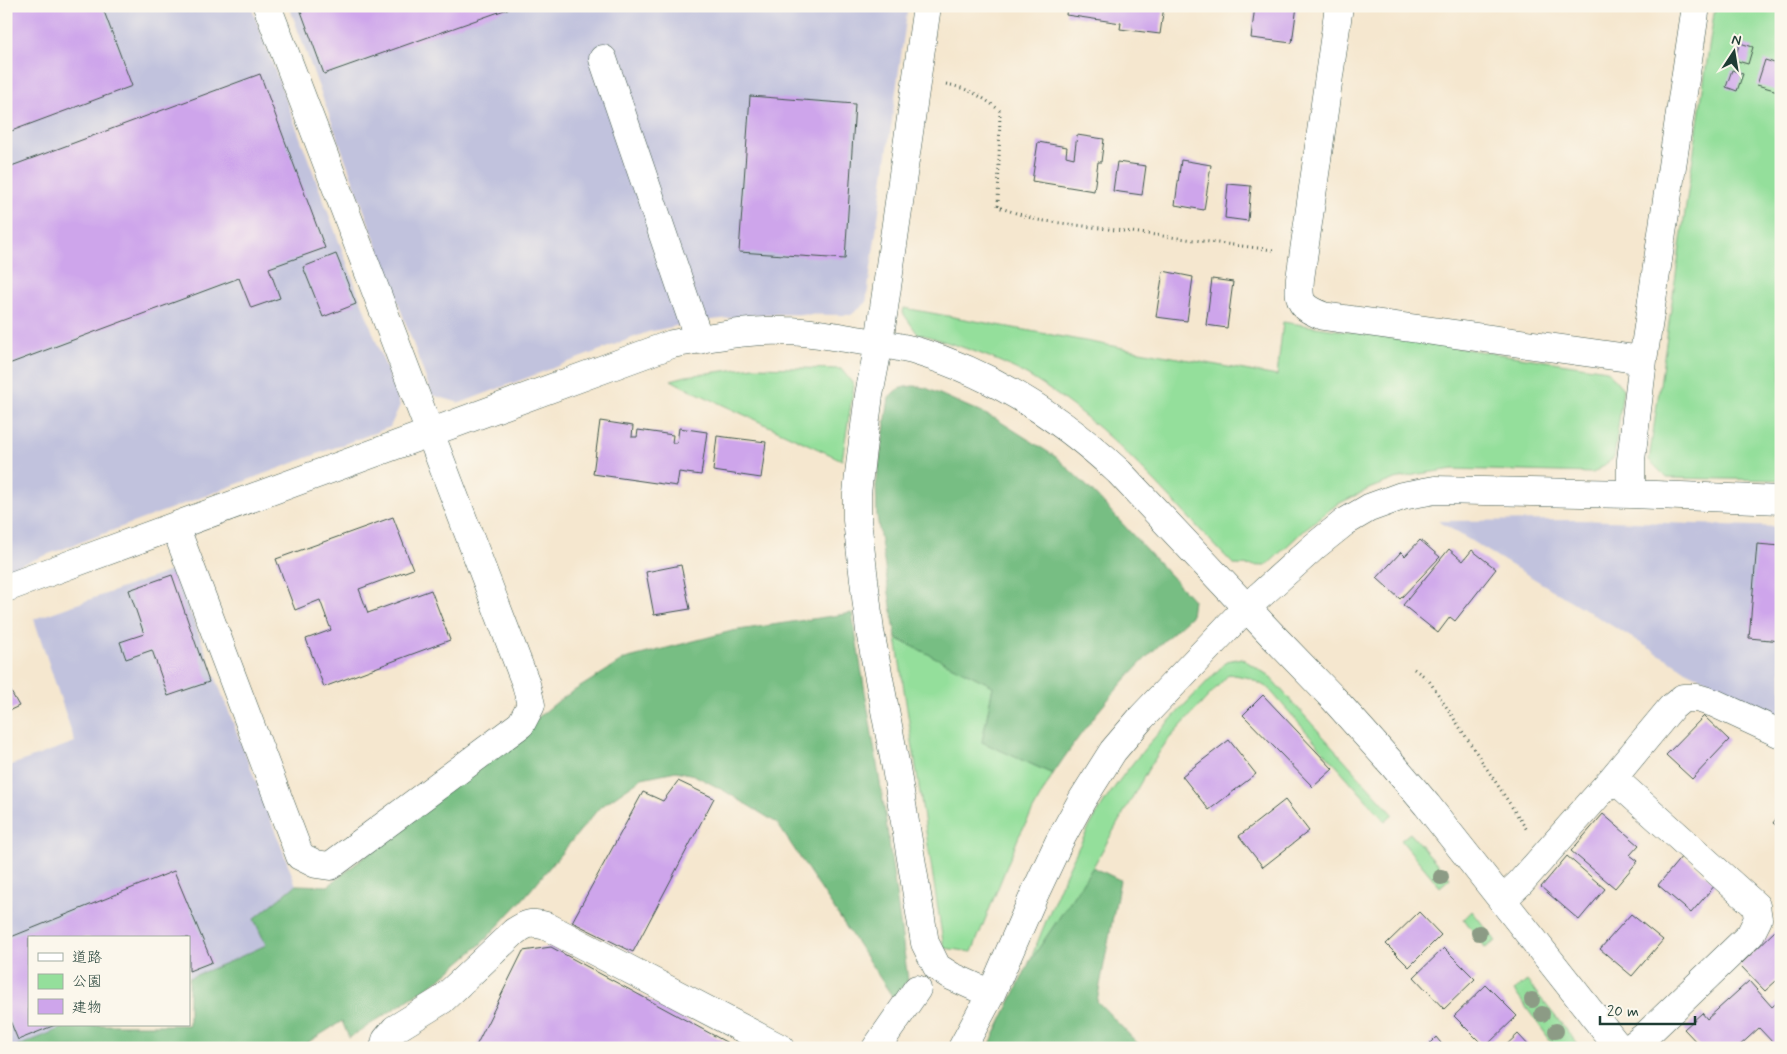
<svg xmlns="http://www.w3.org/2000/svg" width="1787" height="1054" font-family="Mynerve,'Klee One',sans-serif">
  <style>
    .industrial { fill: #c1c2dd }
    .green { fill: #94df9b; stroke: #5a8e68 }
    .forest { fill: #77be83; stroke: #4b7e5c }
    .building { fill: #cea5eb }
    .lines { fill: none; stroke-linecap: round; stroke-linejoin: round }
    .minor-casing { stroke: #3f564b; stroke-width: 29 }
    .path { stroke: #3f564b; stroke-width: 3; stroke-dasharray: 1 4; stroke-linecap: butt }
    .minor { stroke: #fff; stroke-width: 28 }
    .tree { fill: #8c9b85 }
  </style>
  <rect width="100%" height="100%" fill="#fbf7ec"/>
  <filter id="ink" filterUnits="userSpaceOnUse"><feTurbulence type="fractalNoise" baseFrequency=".02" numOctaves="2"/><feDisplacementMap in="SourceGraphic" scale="10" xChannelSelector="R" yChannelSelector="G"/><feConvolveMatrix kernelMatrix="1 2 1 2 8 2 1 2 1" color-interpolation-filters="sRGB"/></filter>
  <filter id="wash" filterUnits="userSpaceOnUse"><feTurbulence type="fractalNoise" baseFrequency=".0096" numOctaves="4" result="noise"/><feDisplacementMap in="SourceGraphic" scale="20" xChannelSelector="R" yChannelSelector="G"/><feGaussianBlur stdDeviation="1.12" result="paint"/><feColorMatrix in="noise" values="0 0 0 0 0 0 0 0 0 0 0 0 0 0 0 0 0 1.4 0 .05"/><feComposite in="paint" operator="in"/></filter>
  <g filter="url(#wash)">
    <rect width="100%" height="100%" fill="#f5e7cf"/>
    <!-- industrial -->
    <path class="industrial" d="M 6,6 L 251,6 L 400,405 L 390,427 L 6,570 Z
      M 289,6 L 908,6 L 866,303 L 851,315 L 766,314 L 694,322 L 648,332 L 460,403 L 432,395 Z
      M 1579,520 L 1781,527 L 1781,716 L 1687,671 L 1438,521 Z
      M 174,570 L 296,885 L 254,919 L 266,945 L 231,961 L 189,978 L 189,938 L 29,938 L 29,1025 L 70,1025 L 14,1048 L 6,1048 L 6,767 L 75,742 L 34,619 Z"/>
    <!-- green -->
    <path class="green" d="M 1715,6 L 1781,6 L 1781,480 L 1667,478 L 1649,460 Z
      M 904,308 L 1277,376 L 1283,322 L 1607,370 L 1623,389 L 1614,458 L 1593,473 L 1453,469 L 1419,474 L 1395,479 L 1371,488 L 1336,505 L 1305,529 L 1266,566 L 1234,565 C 1169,499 1111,426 1030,377 C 995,356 956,345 917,333 L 903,313 Z
      M 754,367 L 841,369 L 854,385 L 842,460 L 682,386 L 671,380 L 686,376 Z
      M 896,638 L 993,686 L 982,742 L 1053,774 L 1019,836 L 972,952 L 944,948 Z
      M 1241,658 L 1268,675 L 1393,814 L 1385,821 L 1268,688 L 1250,678 L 1229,674 L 1167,741 L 1150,766 L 1093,867 L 1029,963 C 1052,907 1073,849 1107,798 C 1141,747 1185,705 1227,661 Z
      M 1410,833 L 1450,878 L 1440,887 L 1401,840 Z
      M 1472,911 L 1496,941 L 1485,948 L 1464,919 Z
      M 1527,981 L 1580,1047 L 1580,1048 L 1556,1048 L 1514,991 Z"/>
    <!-- forest -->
    <path class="forest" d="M 914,386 L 926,388 L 996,419 L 1056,457 L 1092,491 L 1193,600 L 1191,616 C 1177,629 1163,641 1149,655 C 1112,691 1081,732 1053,774 L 982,742 L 993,686 L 896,638 L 877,516 L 876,485 L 889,398 C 896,388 902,387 914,386 Z
      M 852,613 L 884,807 L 908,980 L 894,999 L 777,823 L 723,790 L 694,775 L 676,771 L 642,778 L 600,807 L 523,899 L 482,943 L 439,980 L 349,1038 L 342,1021 L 299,1048 L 14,1048 L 70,1025 L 189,1025 L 189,978 L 231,961 L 266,945 L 254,919 L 296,885 L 328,886 L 561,699 L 625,659 L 732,631 Z
      M 1093,867 L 1120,880 L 1097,1001 L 1142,1048 L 988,1048 L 1029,963 Z"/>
    <g id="blocks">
      <!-- building -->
      <path class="building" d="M 6,6 L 102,6 L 132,86 L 6,133 Z
        M 299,6 L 513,6 L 513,7 L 324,74 Z
        M 1067,6 L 1164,6 L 1160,34 L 1120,29 L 1121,23 L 1066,15 Z
        M 1255,6 L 1297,6 L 1292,43 L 1251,38 Z
        M 1740,43 L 1753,47 L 1748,64 L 1734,60 Z
        M 1765,60 L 1781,65 L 1781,92 L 1757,85 Z
        M 1732,70 L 1743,74 L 1737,91 L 1726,87 Z
        M 260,74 L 325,248 L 269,268 L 280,298 L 251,308 L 239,278 L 6,365 L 6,168 Z
        M 750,96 L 855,104 L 845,259 L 739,252 Z
        M 1077,135 L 1104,139 L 1101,162 L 1098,162 L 1094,191 L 1032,181 L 1038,142 L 1067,147 L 1066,156 L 1074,158 Z
        M 1181,160 L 1211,165 L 1204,210 L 1175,205 Z
        M 1117,162 L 1146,166 L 1142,195 L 1113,191 Z
        M 1228,184 L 1251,186 L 1248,221 L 1225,218 Z
        M 336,254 L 356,304 L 323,317 L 303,267 Z
        M 1163,271 L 1193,277 L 1187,321 L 1156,317 Z
        M 1212,279 L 1233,282 L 1227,328 L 1206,325 Z
        M 600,421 L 633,426 L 632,437 L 637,437 L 638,430 L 673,435 L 672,443 L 677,443 L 679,428 L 707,432 L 701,475 L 679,472 L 677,486 L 593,474 Z
        M 717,436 L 766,442 L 761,478 L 713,471 Z
        M 393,517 L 413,569 L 359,589 L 368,613 L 431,590 L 450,640 L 324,687 L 306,639 L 331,630 L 320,600 L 295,610 L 276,559 Z
        M 1420,540 L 1440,557 L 1400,599 L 1377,578 L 1401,552 L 1405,556 Z
        M 1757,544 L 1781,546 L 1781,641 L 1749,638 Z
        M 1449,549 L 1463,561 L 1472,550 L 1496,569 L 1455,621 L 1450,617 L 1438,633 L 1403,605 Z
        M 681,565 L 690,609 L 654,615 L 646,572 Z
        M 172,575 L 209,682 L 168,696 L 152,650 L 126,659 L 120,642 L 144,634 L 129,590 Z
        M 6,683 L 19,706 L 6,712 Z
        M 1263,695 L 1333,769 L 1313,787 L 1243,715 Z
        M 1704,716 L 1729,740 L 1692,779 L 1666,755 Z
        M 1229,740 L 1256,774 L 1209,810 L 1182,776 Z
        M 678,781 L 714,798 L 633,952 L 572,922 L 643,792 L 663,801 Z
        M 1285,800 L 1309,831 L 1263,867 L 1239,836 Z
        M 1781,812 L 1781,829 L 1773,823 Z
        M 1603,814 L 1639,845 L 1630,855 L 1638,861 L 1615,888 L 1571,851 Z
        M 1567,856 L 1605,889 L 1579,920 L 1541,887 Z
        M 1682,856 L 1716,884 L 1691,913 L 1658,885 Z
        M 174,871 L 212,962 L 189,971 L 189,938 L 29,938 L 29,1025 L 55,1025 L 18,1040 L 6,1011 L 6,939 Z
        M 1419,912 L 1441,935 L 1409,967 L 1386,944 Z
        M 1631,914 L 1663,940 L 1632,976 L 1600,949 Z
        M 1781,925 L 1781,983 L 1779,984 L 1776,981 L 1765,991 L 1740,965 Z
        M 551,947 L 737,1048 L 475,1048 L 523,951 Z
        M 1444,948 L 1475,979 L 1444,1009 L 1414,977 Z
        M 1749,981 L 1772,1007 L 1781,999 L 1781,1040 L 1775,1045 L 1759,1028 L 1737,1048 L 1702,1048 L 1684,1029 L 1702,1013 L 1707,1019 Z
        M 1486,985 L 1517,1016 L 1485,1047 L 1454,1016 Z
        M 1518,1034 L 1531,1048 L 1503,1048 Z
        M 1436,1037 L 1445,1048 L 1425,1048 Z"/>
    </g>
  </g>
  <g filter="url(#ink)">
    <use href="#blocks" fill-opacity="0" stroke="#3f564b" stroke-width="1"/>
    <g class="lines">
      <!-- minor casing -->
      <g class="minor-casing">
        <path id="minor" d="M 927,6 L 879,343 L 869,395 L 861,457 L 857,494 L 857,520 L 870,631 L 896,768 L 925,943 L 937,967 L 951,976 L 991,994
          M 1339,6 L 1300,279 C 1298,303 1301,307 1323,316 L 1643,360
          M 603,59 L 699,340
          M 1631,494 L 1631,460 L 1643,360 L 1696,6
          M 175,526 L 300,856 L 316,864 L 330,866 L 521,724 L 531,705 L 526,684 L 267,6
          M 6,588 L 672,344 C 709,338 747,329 785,331 C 805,331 825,335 845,338 C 869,342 893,345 916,351 C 993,374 1061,418 1119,472 L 1274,637 L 1333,698 L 1393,765 L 1427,805 L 1619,1048
          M 1613,778 L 1756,906 L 1758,919 L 1750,935 L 1644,1037 L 1630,1048
          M 1503,899 L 1520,883 L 1613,778 L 1671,708 L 1683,698 L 1697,698 L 1714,703 L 1781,734
          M 384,1048 L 386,1040 L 395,1029 L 442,1000 L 514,932 C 527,923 531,922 546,926 L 780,1048
          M 876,1048 L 917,989
          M 962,1048 L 991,994 L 1035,893 L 1059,842 L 1082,800 L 1113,751 L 1142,717 L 1246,608 L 1315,546 L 1345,522 L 1369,508 L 1402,496 L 1435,490 L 1631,494 L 1781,500"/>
      </g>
      <!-- path -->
      <path class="path" d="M 946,84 C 967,88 984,97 1000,111 L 998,207 L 1037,220 L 1273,250
        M 1414,669 L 1428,679 L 1527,830"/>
      <!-- minor -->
      <use href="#minor" class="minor"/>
    </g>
    <!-- trees -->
    <g class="tree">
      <circle cx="1441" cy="877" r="8"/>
      <circle cx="1479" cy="933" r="8"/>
      <circle cx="1532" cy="1000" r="8"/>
      <circle cx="1542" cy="1014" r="8"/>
      <circle cx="1556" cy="1031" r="8"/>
    </g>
  </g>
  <!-- margin -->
  <rect width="1787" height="1054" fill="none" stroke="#fbf7ec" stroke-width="25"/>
  <!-- legend -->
  <rect x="28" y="936" width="162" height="90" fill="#fbf7ec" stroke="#a3ada2"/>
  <rect x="38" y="953" width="25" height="8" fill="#ffffff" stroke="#a3ada2"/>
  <text x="72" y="962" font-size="15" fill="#1f3d34">道路</text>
  <rect x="38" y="974" width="25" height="15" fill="#94df9b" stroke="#a3ada2"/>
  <text x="72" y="986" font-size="15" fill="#1f3d34">公園</text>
  <rect x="38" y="999" width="25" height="15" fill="#cea5eb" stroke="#a3ada2"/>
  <text x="72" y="1012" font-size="15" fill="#1f3d34">建物</text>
  <!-- north arrow -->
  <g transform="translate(1734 52) rotate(12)" stroke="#fbf7ec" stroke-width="4" paint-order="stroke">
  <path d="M0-4L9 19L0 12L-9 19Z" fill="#1f3d34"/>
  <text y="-8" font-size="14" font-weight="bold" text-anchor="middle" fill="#1f3d34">N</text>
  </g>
  <!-- scale -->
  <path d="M1600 1016v8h95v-8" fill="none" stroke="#1f3d34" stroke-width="2.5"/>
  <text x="1607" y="1016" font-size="15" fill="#1f3d34" stroke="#fbf7ec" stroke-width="4" paint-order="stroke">20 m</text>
</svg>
